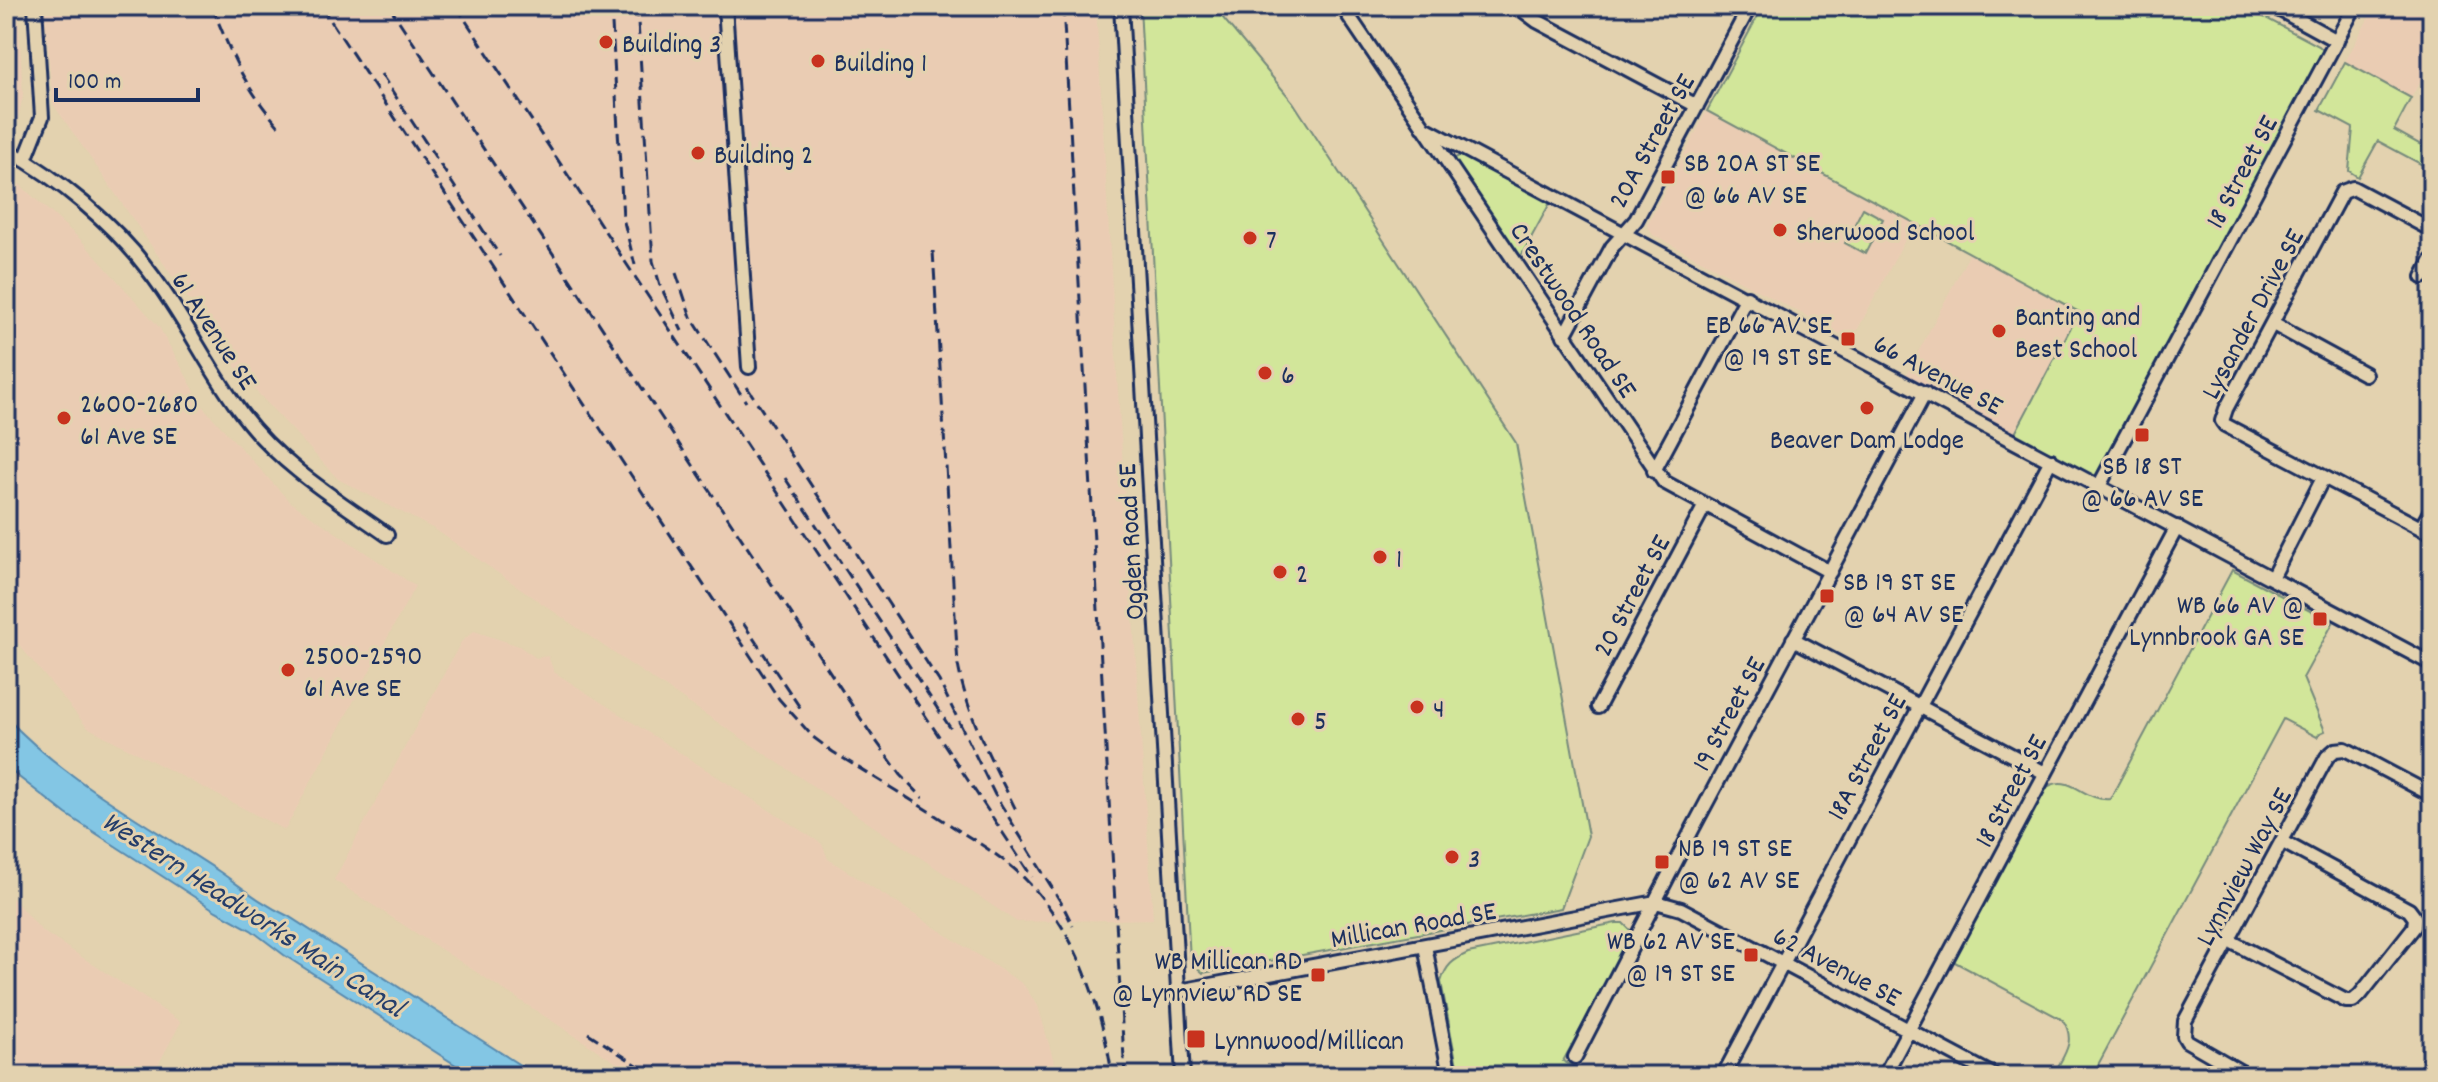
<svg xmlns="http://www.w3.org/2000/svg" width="2438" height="1082" font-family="Dekko,sans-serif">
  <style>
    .built { fill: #eaccb3 }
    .green { fill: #d2e69a; stroke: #768a7c; stroke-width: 2 }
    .water { fill: #83c6e4; stroke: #598aae; stroke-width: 2 }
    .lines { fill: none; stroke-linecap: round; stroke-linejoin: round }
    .minor-casing { stroke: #1b2f5e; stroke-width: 18 }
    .minor { stroke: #e3d2af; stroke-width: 12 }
    .rail { stroke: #1b2f5e; stroke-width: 3; stroke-dasharray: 12 6; stroke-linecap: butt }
    .poi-dot { fill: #c8321e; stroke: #e3d2af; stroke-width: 3 }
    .labels { text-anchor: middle; stroke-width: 6; stroke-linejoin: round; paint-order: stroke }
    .poi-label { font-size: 28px; fill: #1b2f5e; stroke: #e3d2af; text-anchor: start }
    .street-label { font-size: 28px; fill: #1b2f5e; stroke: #e3d2af }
    .water-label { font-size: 30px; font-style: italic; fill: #253e6b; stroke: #e3d2af }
  </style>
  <rect width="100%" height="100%" fill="#e3d2af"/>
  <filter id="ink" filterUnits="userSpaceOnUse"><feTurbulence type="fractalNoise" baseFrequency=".0125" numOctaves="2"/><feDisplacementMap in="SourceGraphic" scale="16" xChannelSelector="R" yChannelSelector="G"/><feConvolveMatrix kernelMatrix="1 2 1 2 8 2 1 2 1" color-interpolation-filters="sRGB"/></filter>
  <g filter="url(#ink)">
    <!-- built -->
    <path class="built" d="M 6,6 L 18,6 L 23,96 L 17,122 L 6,117 Z
      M 44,6 L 1096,6 L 1118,392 L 1153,919 L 1017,922 L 618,656 L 436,530 L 338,479 L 241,375 L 53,104 Z
      M 2375,6 L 2432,6 L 2432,59 L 2411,98 L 2345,62 Z
      M 1707,111 L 1914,223 L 1852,340 L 1653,235 L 1647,225 Z
      M 6,177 L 19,184 L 80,239 L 159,327 L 204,408 L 289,501 L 415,586 L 285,830 L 87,727 L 6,629 Z
      M 1970,253 L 2080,312 L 2012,439 L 1903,381 Z
      M 474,631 L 519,646 L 536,658 L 548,656 L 554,672 L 822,844 L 828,859 L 1023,984 L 1038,1006 L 1058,1076 L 637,1076 L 334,880 L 461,642 Z
      M 6,891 L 42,931 L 181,1022 L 152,1076 L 6,1076 Z
      M 186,1061 L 212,1076 L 178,1076 Z"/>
    <!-- green -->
    <path class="green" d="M 1140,6 L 1213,6 L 1293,102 L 1516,443 L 1588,836 L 1561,908 L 1203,973 L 1190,961 Z
      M 1763,6 L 2243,6 L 2319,46 L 2329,56 L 2099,486 L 2012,439 L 2079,312 L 1707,111 Z
      M 2345,62 L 2411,98 L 2394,130 L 2432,151 L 2432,170 L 2378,141 L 2358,177 L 2349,171 L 2353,128 L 2319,110 Z
      M 1461,155 L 1550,203 L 1520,258 L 1455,163 L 1455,158 Z
      M 1863,208 L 1883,219 L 1865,254 L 1845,243 Z
      M 2232,570 L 2333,623 L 2303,678 L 2325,731 L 2320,733 L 2317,737 L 2283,719 L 2092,1076 L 2053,1076 C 2063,1055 2077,1043 2063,1020 L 1953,961 L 2044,789 C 2070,770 2083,802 2110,799 Z
      M 1616,923 L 1623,923 L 1633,933 L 1563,1061 L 1590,1076 L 1459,1076 L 1441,982 C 1446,965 1453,960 1468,953 Z"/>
    <!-- water -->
    <path class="water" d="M 6,717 C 67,782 146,823 220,872 C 243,888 262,904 288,916 L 537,1076 L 473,1076 L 284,955 L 251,930 L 216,911 L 66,814 L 6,767 Z"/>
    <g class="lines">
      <!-- minor casing -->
      <g class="minor-casing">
        <path id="minor" d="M 725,6 L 749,367
          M 1121,6 L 1183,1076
          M 1342,6 L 1664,482 L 1830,572
          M 1517,6 L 1537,21 L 1697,106
          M 2273,6 L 2337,41
          M 1423,127 L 2432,664
          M 6,149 C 59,179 113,223 149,271 C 184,316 208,369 242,414 C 280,465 336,499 387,535
          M 25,160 L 42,117 L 35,6
          M 2432,230 L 2353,188 L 2342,192 L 2226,409 L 2222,421 L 2225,425 L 2432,534
          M 2423,277 L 2432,260
          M 2273,324 L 2365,374
          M 1564,336 L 1612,247 L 1636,220 L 1750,6
          M 1654,471 L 1747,297
          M 2099,486 L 2355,6
          M 2421,528 L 2432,508
          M 2272,578 L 2323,478
          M 1793,639 L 2045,773
          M 1598,707 L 1705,505
          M 2230,941 L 2346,1001 L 2353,1001 L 2360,995 L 2414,927 L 2415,918 L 2409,910 L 2283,842
          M 1425,946 L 1450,1076
          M 1179,991 L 1656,902 L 1681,909 L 1995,1076
          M 1575,1057 L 1693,828 L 1925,393
          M 1723,1076 L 2051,460
          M 1884,1076 L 2177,527
          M 2248,1076 L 2187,1041 L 2184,1036 L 2185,1021 L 2327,757 L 2335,750 L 2345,749 L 2432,795"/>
      </g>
      <!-- minor -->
      <use href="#minor" class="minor"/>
      <!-- rail -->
      <path class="rail" d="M 212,6 C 233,59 244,86 281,129
        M 321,6 L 779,699 L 813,737 L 833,752 C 875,778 917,803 958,830 C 982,845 1007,860 1027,881 C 1076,932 1099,1000 1111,1068
        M 389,6 L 871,734 L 901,775 L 923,798
        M 456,6 L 1032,877
        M 611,6 L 623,218 L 635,265
        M 637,6 L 653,261 L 660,285 L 682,331
        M 1063,6 L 1125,1076
        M 381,74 L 500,256
        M 933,251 L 958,665 C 968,719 994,765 1018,814
        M 676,273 L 691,317 L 746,402
        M 747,387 L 939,681 L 995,795 L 1062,904 L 1073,926
        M 785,478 L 953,732
        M 743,623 L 803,712
        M 588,1033 L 654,1076"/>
    </g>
  </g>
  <!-- markers -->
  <g class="poi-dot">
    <circle cx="606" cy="42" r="8"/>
    <circle cx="818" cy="61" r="8"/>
    <circle cx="698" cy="153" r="8"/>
    <rect x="1660" y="169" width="16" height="16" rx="4"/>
    <circle cx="1780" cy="230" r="8"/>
    <circle cx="1250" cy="238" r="8"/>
    <circle cx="1999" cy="331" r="8"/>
    <rect x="1840" y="331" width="16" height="16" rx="4"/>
    <circle cx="1265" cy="373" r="8"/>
    <circle cx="1867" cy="408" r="8"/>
    <circle cx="64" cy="418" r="8"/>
    <rect x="2134" y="427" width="16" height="16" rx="4"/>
    <circle cx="1380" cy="557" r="8"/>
    <circle cx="1280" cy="572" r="8"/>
    <rect x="1819" y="588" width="16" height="16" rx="4"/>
    <rect x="2312" y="611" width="16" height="16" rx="4"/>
    <circle cx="288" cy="670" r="8"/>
    <circle cx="1417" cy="707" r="8"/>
    <circle cx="1298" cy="719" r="8"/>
    <circle cx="1452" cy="857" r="8"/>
    <rect x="1654" y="854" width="16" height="16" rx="4"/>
    <rect x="1743" y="947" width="16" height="16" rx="4"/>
    <rect x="1310" y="967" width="16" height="16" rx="4"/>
    <rect x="1186" y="1029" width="20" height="20" rx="4"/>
  </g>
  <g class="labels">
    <!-- poi labels -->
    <g class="poi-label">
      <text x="622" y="52">Building 3</text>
      <text x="834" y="71">Building 1</text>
      <text x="714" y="163">Building 2</text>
      <text x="1684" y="171">SB 20A ST SE<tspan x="1684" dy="32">@ 66 AV SE</tspan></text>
      <text x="1796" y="240">Sherwood School</text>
      <text x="1266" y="248">7</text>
      <text x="2015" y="325">Banting and<tspan x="2015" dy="32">Best School</tspan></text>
      <text x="1832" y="333" text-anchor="end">EB 66 AV SE<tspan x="1832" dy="32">@ 19 ST SE</tspan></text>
      <text x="1281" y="383">6</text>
      <text x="80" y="412">2600-2680<tspan x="80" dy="32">61 Ave SE</tspan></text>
      <text x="1867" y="448" text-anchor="middle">Beaver Dam Lodge</text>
      <text x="2142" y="474" text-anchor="middle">SB 18 ST<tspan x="2142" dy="32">@ 66 AV SE</tspan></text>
      <text x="1396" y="567">1</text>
      <text x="1296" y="582">2</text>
      <text x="1843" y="590">SB 19 ST SE<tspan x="1843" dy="32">@ 64 AV SE</tspan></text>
      <text x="2304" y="613" text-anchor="end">WB 66 AV @<tspan x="2304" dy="32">Lynnbrook GA SE</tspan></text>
      <text x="304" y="664">2500-2590<tspan x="304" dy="32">61 Ave SE</tspan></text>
      <text x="1433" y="717">4</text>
      <text x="1314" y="729">5</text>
      <text x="1678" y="856">NB 19 ST SE<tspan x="1678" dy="32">@ 62 AV SE</tspan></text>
      <text x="1468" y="867">3</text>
      <text x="1735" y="949" text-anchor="end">WB 62 AV SE<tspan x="1735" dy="32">@ 19 ST SE</tspan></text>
      <text x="1302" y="969" text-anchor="end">WB Millican RD<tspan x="1302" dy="32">@ Lynnview RD SE</tspan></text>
      <text x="1214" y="1049">Lynnwood/Millican</text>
    </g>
    <!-- street labels -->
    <g class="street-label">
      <text transform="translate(1650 140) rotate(-61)" y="10">20A Street SE</text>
      <text transform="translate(2240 171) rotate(-62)" y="10">18 Street SE</text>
      <text transform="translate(1575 309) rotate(56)" y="10">Crestwood Road SE</text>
      <text transform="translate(2251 313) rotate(-62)" y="10">Lysander Drive SE</text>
      <text transform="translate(216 330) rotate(57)" y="10">61 Avenue SE</text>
      <text transform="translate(1939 373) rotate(28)" y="10">66 Avenue SE</text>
      <text transform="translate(1129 542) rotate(-93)" y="10">Ogden Road SE</text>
      <text transform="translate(1630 595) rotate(-62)" y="10">20 Street SE</text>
      <text transform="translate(1727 713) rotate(-62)" y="10">19 Street SE</text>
      <text transform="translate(1865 756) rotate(-62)" y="10">18A Street SE</text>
      <text transform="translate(2009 790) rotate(-62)" y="10">18 Street SE</text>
      <text transform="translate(2242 866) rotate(-62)" y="10">Lynnview Way SE</text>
      <text transform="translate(1413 923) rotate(-10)" y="10">Millican Road SE</text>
      <text transform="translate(1838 965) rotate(28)" y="10">62 Avenue SE</text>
    </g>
    <!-- water labels -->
    <g class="water-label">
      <text transform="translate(254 913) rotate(33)" y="10">Western Headworks Main Canal</text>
    </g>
  </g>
  <!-- margin -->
  <rect width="2438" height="1082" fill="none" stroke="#e3d2af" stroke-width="32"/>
  <rect x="16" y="16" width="2406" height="1050" fill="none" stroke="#1b2f5e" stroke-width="3" filter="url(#ink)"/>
  <!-- scale -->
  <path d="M56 88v12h142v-12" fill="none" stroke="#1b2f5e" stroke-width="4"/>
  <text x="68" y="88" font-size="24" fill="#1b2f5e" stroke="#e3d2af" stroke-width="6" paint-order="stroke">100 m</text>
</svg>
